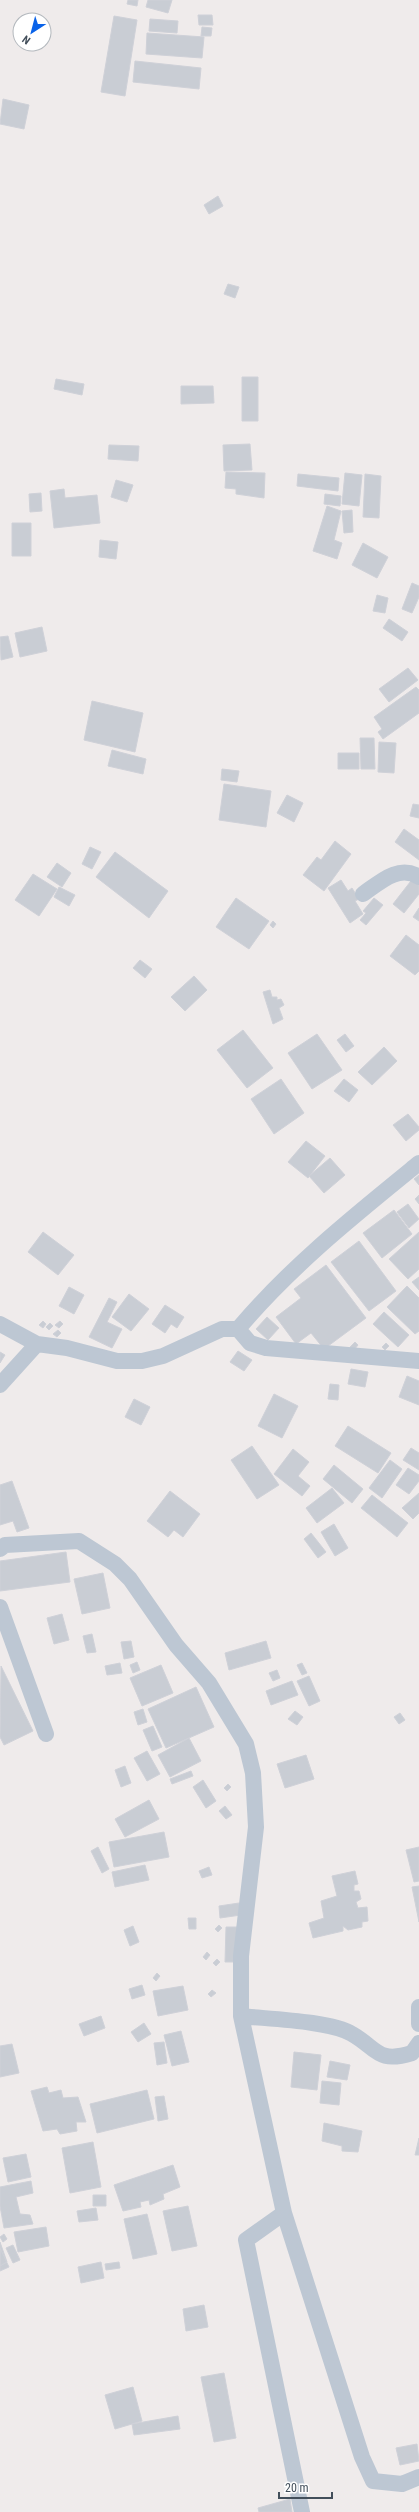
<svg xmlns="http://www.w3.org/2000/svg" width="419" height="2512" font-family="'Roboto Condensed',sans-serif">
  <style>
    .building { fill: #c9cdd4; stroke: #cfd1d8 }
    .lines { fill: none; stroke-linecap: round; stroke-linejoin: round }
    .street { stroke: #bdc7d3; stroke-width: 16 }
  </style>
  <rect width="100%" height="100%" fill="#efebeb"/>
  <!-- building -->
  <path class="building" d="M 128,0 L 138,0 L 137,6 L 127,4 Z
    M 148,0 L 172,0 L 168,13 L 146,7 Z
    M 198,15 L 212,15 L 213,25 L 199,25 Z
    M 114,16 L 137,20 L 125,96 L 101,92 Z
    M 150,19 L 178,21 L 177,33 L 149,31 Z
    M 202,27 L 212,28 L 211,36 L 201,36 Z
    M 147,33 L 204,37 L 202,58 L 146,54 Z
    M 135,61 L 201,68 L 199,89 L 133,82 Z
    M 3,99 L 29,105 L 24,129 L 0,124 Z
    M 218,196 L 223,206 L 209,214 L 204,205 Z
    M 228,284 L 239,287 L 235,298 L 224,294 Z
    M 242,377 L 258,377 L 258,421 L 242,421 Z
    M 56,379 L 84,384 L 82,395 L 54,389 Z
    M 181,386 L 213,386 L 214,403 L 181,404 Z
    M 250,444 L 252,470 L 224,471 L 223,445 Z
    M 109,445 L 139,446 L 138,461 L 108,459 Z
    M 226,472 L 265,473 L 264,498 L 236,494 L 236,489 L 225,488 Z
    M 345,473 L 362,475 L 359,506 L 342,504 Z
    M 298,474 L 339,478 L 338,491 L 297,486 Z
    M 365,474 L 381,476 L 379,518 L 363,517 Z
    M 116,480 L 133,485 L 127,502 L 111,497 Z
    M 64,489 L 65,498 L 97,495 L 100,523 L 54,528 L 50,491 Z
    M 41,493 L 42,511 L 30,512 L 29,494 Z
    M 325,494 L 341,496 L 340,506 L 324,504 Z
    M 327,506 L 341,511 L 334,540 L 342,543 L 337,559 L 313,551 Z
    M 352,510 L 353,532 L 344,533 L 342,511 Z
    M 12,523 L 31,523 L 31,556 L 12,556 Z
    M 100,540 L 118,542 L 116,559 L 99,557 Z
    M 363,543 L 388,557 L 377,578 L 352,565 Z
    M 412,583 L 419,586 L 419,597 L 412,613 L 402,609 Z
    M 377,595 L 388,598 L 385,613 L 373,611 Z
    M 389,619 L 408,632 L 402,641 L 383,628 Z
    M 42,627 L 47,651 L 20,657 L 15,633 Z
    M 8,636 L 13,657 L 1,660 L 0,637 Z
    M 408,668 L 418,680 L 389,702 L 379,689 Z
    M 416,687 L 419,690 L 419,713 L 383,739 L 378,732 L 382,729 L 374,717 Z
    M 92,701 L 143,713 L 135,752 L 84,740 Z
    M 360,738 L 374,738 L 375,769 L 361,769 Z
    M 379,742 L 396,743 L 394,773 L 378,772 Z
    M 112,750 L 146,759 L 143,774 L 108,766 Z
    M 338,753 L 359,753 L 359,769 L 338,769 Z
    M 222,769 L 239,771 L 237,782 L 221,780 Z
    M 224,784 L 271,791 L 266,827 L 219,820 Z
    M 287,795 L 303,803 L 294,822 L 277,813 Z
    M 413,804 L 419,805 L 419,818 L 410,816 Z
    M 404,829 L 419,840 L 419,860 L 395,842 Z
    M 335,841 L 351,854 L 324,891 L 303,875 L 317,857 L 321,860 Z
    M 90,847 L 101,852 L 92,869 L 82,864 Z
    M 115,852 L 168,891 L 149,918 L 96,877 Z
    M 57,863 L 71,873 L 62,887 L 47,877 Z
    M 33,874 L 57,889 L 39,916 L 15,900 Z
    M 414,877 L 419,881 L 419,894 L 404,913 L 393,904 Z
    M 341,880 L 348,891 L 352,888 L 359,899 L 355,901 L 363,914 L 350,923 L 328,888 Z
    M 59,887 L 75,895 L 69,906 L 54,897 Z
    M 236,898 L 269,921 L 249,949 L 216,927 Z
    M 374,898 L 383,905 L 366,925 L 360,920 L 366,913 L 363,911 Z
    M 419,908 L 419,921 L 413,917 Z
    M 273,921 L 276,924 L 273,928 L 270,925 Z
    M 406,935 L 419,945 L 419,971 L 415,975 L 390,956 Z
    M 140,960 L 152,969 L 145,978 L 133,968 Z
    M 194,976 L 207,990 L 185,1011 L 171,997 Z
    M 270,990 L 272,997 L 277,997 L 277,1000 L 281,999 L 284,1005 L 279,1008 L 283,1019 L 273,1024 L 263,992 Z
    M 243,1030 L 273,1068 L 247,1088 L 217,1050 Z
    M 317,1034 L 342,1070 L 312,1089 L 288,1053 Z
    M 345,1034 L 354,1046 L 346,1052 L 337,1040 Z
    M 384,1047 L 397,1061 L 372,1085 L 358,1072 Z
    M 281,1079 L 304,1113 L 274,1134 L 251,1099 Z
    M 344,1079 L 358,1090 L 349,1102 L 334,1091 Z
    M 408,1114 L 419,1127 L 419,1130 L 406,1141 L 393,1125 Z
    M 306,1141 L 325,1156 L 308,1178 L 288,1162 Z
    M 330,1158 L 345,1175 L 324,1193 L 309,1176 Z
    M 419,1175 L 419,1185 L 414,1179 Z
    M 419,1195 L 419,1204 L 415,1199 Z
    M 408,1204 L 419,1219 L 409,1228 L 397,1212 Z
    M 394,1210 L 412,1234 L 382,1258 L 363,1233 Z
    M 43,1232 L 74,1255 L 58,1275 L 28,1252 Z
    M 419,1232 L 419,1269 L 408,1279 L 389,1259 Z
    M 359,1241 L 396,1291 L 369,1311 L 331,1262 Z
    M 326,1265 L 366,1318 L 324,1349 L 311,1333 L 296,1344 L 276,1317 L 301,1298 L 294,1289 Z
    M 419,1277 L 419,1290 L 412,1282 Z
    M 407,1286 L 419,1298 L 419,1331 L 415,1334 L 387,1307 Z
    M 69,1287 L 84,1295 L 74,1314 L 59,1306 Z
    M 129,1294 L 149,1309 L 131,1331 L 112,1317 Z
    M 109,1298 L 117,1302 L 107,1322 L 122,1329 L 112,1348 L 89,1337 Z
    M 165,1305 L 184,1317 L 177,1328 L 171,1324 L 165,1333 L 152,1324 Z
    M 384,1312 L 409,1335 L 398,1347 L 373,1324 Z
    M 267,1317 L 279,1328 L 268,1340 L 256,1329 Z
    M 43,1321 L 46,1324 L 43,1328 L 39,1325 Z
    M 60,1321 L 63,1324 L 59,1328 L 55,1325 Z
    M 50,1323 L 53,1326 L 49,1330 L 46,1327 Z
    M 58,1330 L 61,1333 L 57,1337 L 53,1334 Z
    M 355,1342 L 358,1345 L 354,1350 L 350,1347 Z
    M 386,1343 L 389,1346 L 385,1350 L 382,1347 Z
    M 238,1351 L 252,1360 L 244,1371 L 230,1362 Z
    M 0,1352 L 5,1355 L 0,1363 Z
    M 351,1369 L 368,1372 L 365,1387 L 348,1384 Z
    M 407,1376 L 419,1381 L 419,1405 L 399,1397 Z
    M 330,1384 L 339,1385 L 338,1400 L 328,1399 Z
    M 274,1394 L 298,1406 L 282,1438 L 258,1426 Z
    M 134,1399 L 150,1407 L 141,1425 L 125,1417 Z
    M 348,1426 L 391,1453 L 378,1473 L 335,1446 Z
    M 252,1446 L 279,1485 L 257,1499 L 231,1460 Z
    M 411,1448 L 419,1453 L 419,1470 L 403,1460 Z
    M 293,1449 L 309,1462 L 298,1476 L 310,1486 L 302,1496 L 274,1474 Z
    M 390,1460 L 402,1469 L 382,1498 L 369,1488 Z
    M 334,1465 L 363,1489 L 352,1503 L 323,1479 Z
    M 408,1468 L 419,1475 L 419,1481 L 409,1494 L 396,1485 Z
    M 12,1481 L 29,1528 L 17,1532 L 13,1521 L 0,1525 L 0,1485 Z
    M 332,1488 L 344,1503 L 317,1523 L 306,1508 Z
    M 170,1491 L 200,1514 L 183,1537 L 174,1530 L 168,1537 L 147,1521 Z
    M 419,1493 L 419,1513 L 413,1519 L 402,1508 Z
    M 372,1495 L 408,1523 L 397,1537 L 361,1508 Z
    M 334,1524 L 348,1548 L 335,1556 L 321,1532 Z
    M 311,1533 L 326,1552 L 318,1558 L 304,1539 Z
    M 66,1552 L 70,1582 L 0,1591 L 0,1561 Z
    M 103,1573 L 110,1608 L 82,1614 L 74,1579 Z
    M 62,1614 L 69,1640 L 54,1644 L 47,1618 Z
    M 92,1634 L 96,1652 L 87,1653 L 83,1636 Z
    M 131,1641 L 134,1657 L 124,1659 L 121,1642 Z
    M 266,1641 L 271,1658 L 229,1670 L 225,1653 Z
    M 137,1662 L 140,1670 L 133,1673 L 130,1665 Z
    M 120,1663 L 122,1673 L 107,1675 L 105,1666 Z
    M 302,1663 L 307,1673 L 302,1675 L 297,1665 Z
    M 161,1665 L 173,1693 L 142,1706 L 130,1678 Z
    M 1,1666 L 33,1731 L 4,1745 L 0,1737 Z
    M 277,1670 L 280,1678 L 273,1681 L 269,1673 Z
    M 309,1676 L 320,1701 L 309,1706 L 297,1681 Z
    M 292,1681 L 298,1695 L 271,1705 L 266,1691 Z
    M 196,1687 L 214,1727 L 166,1748 L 148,1709 Z
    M 143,1709 L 147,1722 L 138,1725 L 134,1712 Z
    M 295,1711 L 303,1717 L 297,1725 L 288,1719 Z
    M 400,1713 L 405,1720 L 399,1724 L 394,1717 Z
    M 153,1726 L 162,1747 L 152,1751 L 143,1730 Z
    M 189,1738 L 201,1761 L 170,1777 L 158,1755 Z
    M 147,1751 L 160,1774 L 147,1781 L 134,1758 Z
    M 306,1755 L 314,1779 L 285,1788 L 277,1764 Z
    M 125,1766 L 131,1783 L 121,1787 L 115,1770 Z
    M 191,1771 L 193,1776 L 172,1784 L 170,1779 Z
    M 203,1780 L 216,1801 L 206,1808 L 193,1787 Z
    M 228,1784 L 231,1787 L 227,1791 L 224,1788 Z
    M 149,1800 L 159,1819 L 125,1837 L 115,1819 Z
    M 225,1806 L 232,1815 L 226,1819 L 219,1811 Z
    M 164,1832 L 169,1857 L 114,1867 L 109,1842 Z
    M 98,1847 L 109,1869 L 102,1873 L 91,1851 Z
    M 419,1847 L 419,1881 L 414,1882 L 406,1850 Z
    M 145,1865 L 149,1880 L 115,1887 L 112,1872 Z
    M 209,1867 L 212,1875 L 202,1878 L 199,1871 Z
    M 355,1871 L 358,1884 L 354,1885 L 354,1891 L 359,1891 L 361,1899 L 356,1902 L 358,1908 L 367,1907 L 368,1921 L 362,1922 L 362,1927 L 348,1930 L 343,1926 L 343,1931 L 313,1938 L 309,1923 L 324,1918 L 321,1901 L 337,1896 L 332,1876 Z
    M 419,1886 L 419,1922 L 412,1887 Z
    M 239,1903 L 241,1915 L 220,1918 L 219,1906 Z
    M 188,1918 L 196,1918 L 196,1929 L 189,1929 Z
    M 219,1925 L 222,1928 L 218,1932 L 215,1929 Z
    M 133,1926 L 139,1942 L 130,1946 L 124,1930 Z
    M 226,1927 L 237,1927 L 236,1962 L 225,1962 Z
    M 207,1952 L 210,1955 L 206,1960 L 203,1957 Z
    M 217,1959 L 220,1962 L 216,1966 L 213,1963 Z
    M 157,1973 L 160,1976 L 156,1981 L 153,1978 Z
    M 142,1985 L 145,1995 L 132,1999 L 129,1989 Z
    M 183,1986 L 188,2010 L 158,2016 L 153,1991 Z
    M 212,1990 L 216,1993 L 211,1997 L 208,1994 Z
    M 101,2016 L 105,2028 L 84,2036 L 79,2024 Z
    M 144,2023 L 151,2034 L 138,2042 L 131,2032 Z
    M 181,2031 L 189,2062 L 172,2066 L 164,2035 Z
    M 164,2042 L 167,2063 L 157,2065 L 154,2043 Z
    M 12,2044 L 19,2073 L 0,2077 L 0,2046 Z
    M 294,2052 L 321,2055 L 317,2090 L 291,2087 Z
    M 330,2061 L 350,2065 L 347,2080 L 327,2077 Z
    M 322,2081 L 341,2083 L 339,2105 L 320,2103 Z
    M 47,2087 L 49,2093 L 61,2090 L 63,2098 L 78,2097 L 86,2122 L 76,2122 L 77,2131 L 60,2134 L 57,2129 L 43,2131 L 31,2091 Z
    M 147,2090 L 154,2119 L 97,2133 L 90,2104 Z
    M 164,2096 L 168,2119 L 158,2121 L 155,2097 Z
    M 324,2123 L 362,2131 L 358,2152 L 342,2151 L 342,2146 L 322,2141 Z
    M 419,2138 L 419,2155 L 415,2155 Z
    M 93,2142 L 101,2187 L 70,2193 L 62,2148 Z
    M 26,2154 L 31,2177 L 8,2182 L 3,2158 Z
    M 173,2165 L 180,2187 L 163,2194 L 164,2199 L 150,2205 L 149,2200 L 140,2202 L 141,2207 L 123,2211 L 114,2185 Z
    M 31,2181 L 33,2193 L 16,2197 L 20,2214 L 30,2215 L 33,2224 L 4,2228 L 0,2206 L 0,2187 Z
    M 93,2195 L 106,2195 L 106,2206 L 93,2206 Z
    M 188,2206 L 197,2246 L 172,2251 L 163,2211 Z
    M 96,2208 L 98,2220 L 79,2222 L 77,2211 Z
    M 147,2214 L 157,2254 L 133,2259 L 124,2219 Z
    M 46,2227 L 49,2246 L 18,2252 L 14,2232 Z
    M 4,2234 L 7,2239 L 3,2242 L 0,2237 Z
    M 0,2242 L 7,2262 L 0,2266 Z
    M 13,2245 L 20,2260 L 13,2263 L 6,2248 Z
    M 0,2248 L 9,2267 L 0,2271 Z
    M 101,2262 L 104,2278 L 81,2283 L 78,2267 Z
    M 119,2262 L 120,2268 L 106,2270 L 105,2264 Z
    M 204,2305 L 208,2327 L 186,2331 L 183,2309 Z
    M 224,2373 L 236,2438 L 214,2442 L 201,2377 Z
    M 133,2387 L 142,2421 L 115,2429 L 105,2395 Z
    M 178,2416 L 180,2429 L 134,2435 L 132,2424 Z
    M 417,2444 L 419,2461 L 400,2465 L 396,2448 Z
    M 290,2499 L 292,2512 L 259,2512 L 258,2508 Z"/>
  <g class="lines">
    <!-- street -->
    <path class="street" d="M 363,894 C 380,882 399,864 419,877
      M 0,1324 L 37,1344 L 67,1348 L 117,1361 L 142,1361 L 163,1356 L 222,1329 L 238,1329 C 291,1266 355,1215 419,1163
      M 238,1329 L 250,1343 L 266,1348 L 419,1361
      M 0,1385 L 37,1344
      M 0,1549 L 5,1545 L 79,1541 L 115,1564 L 130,1579 L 176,1645 L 209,1683 L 246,1744 L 253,1773 L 256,1827 L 241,1956 L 241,2016 L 284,2213 L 246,2240 L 302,2512
      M 0,1607 L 46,1734
      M 419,2007 L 419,2024
      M 241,2016 C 268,2019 331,2021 352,2034 C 377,2048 377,2064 412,2053 L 419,2043
      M 284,2213 L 362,2457 L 373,2481 L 402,2484 L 419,2477"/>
  </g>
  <!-- north arrow -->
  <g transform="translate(32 32) rotate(216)"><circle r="19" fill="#ffffff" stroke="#b3b8bd"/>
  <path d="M0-3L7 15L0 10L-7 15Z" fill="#0a63e9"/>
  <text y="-6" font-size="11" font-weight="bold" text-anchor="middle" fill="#424e5a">N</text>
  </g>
  <!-- scale -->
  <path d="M279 2492v6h53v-6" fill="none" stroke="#424e5a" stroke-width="2"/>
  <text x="285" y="2492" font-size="12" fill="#424e5a" stroke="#ffffff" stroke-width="3" paint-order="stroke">20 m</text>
</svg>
